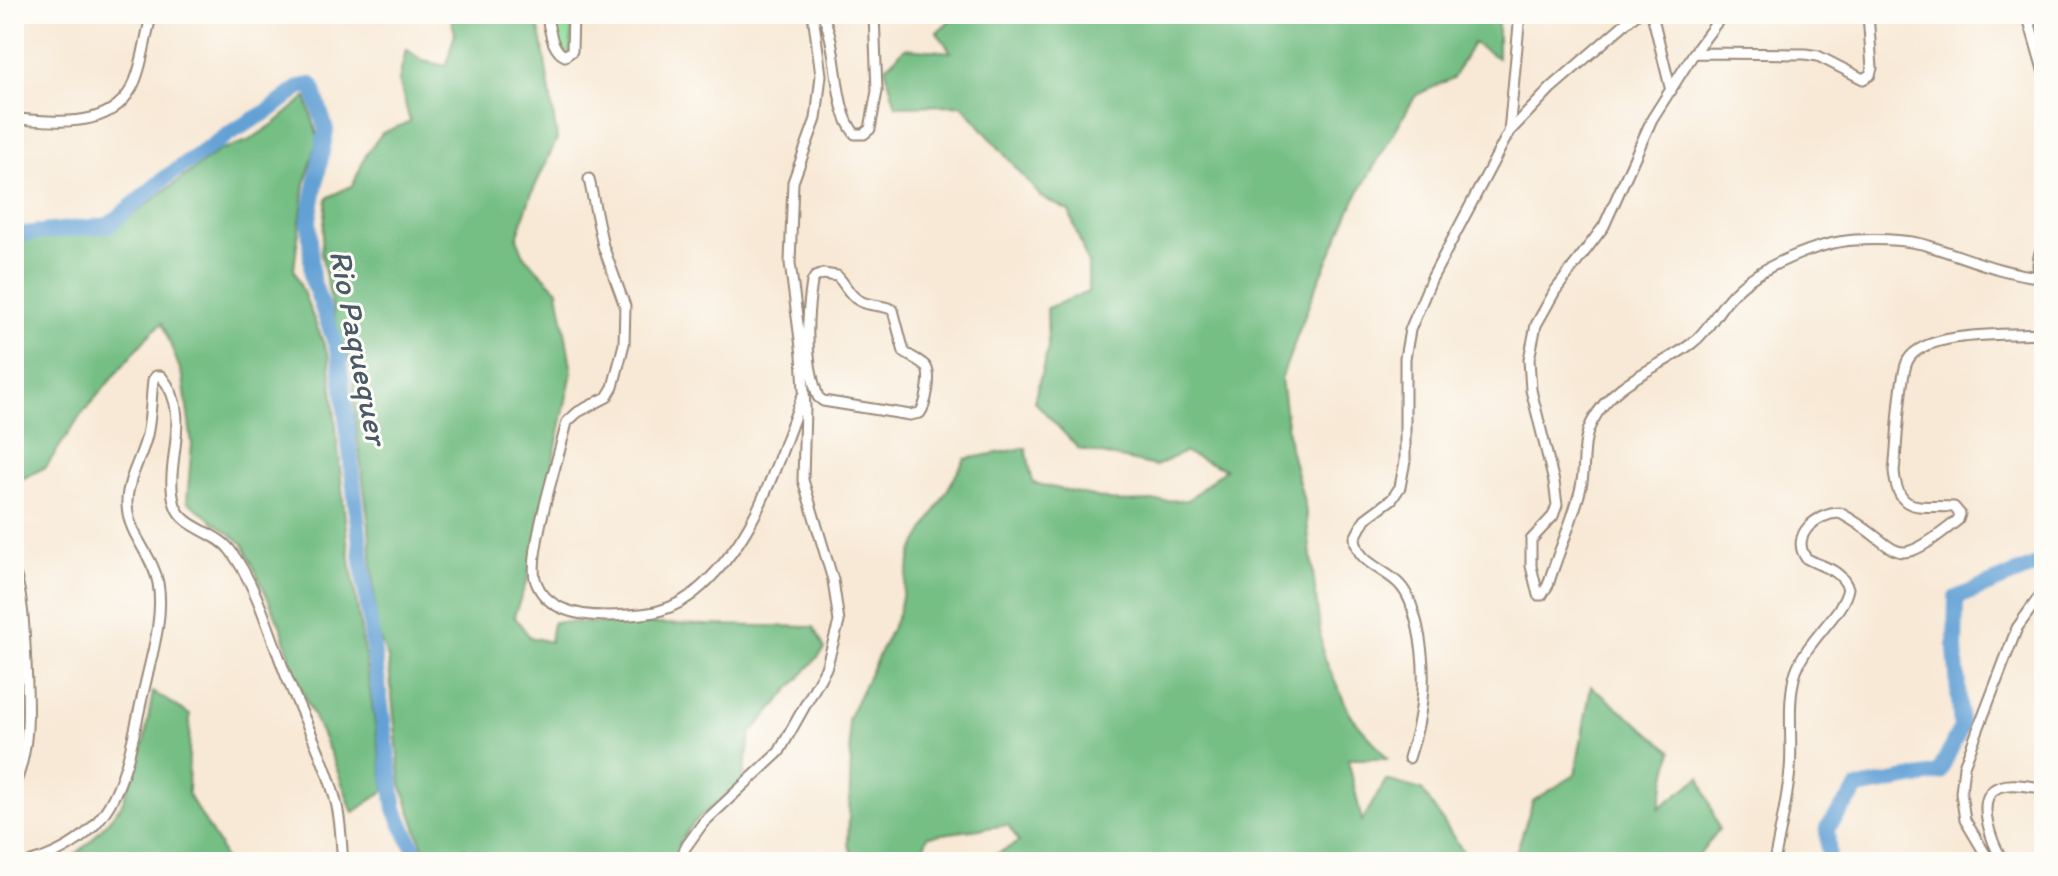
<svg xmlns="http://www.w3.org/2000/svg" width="2058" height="876" font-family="Itim,sans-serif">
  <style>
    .green { fill: #91df9d; stroke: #66845e; stroke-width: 2 }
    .forest { fill: #74be84; stroke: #587451; stroke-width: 2 }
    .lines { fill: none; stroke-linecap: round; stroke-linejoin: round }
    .river { stroke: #64a1d5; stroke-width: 16 }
    .minor-casing { stroke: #9a8a7a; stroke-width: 13 }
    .minor { stroke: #fff; stroke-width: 9 }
    .labels { text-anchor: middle; stroke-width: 6; stroke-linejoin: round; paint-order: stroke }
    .water-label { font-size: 32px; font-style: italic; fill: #4b5a67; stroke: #fdfcf7 }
  </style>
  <rect width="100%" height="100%" fill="#fdfcf7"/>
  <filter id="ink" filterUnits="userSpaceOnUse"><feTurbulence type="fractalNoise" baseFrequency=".0125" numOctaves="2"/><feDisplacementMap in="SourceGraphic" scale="16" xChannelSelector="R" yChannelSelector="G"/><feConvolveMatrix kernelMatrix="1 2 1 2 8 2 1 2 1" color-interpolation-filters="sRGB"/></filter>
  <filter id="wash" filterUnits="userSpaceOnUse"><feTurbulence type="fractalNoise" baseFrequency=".006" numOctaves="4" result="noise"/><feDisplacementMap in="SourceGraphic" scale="32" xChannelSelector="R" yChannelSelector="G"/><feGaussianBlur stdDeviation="1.8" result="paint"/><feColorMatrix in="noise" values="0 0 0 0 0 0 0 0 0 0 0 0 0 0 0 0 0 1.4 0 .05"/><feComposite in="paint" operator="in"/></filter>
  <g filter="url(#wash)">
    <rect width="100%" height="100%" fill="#f8e9d6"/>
    <!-- green -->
    <path class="green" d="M 547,14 L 573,14 L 570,58 L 558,55 Z"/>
    <!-- forest -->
    <path class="forest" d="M 450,14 L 535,14 L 542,41 L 557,139 L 531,195 L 517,238 L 524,256 L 558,290 L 572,372 L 528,578 L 514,616 L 530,637 L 550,642 L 553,622 L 814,627 L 825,649 L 751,733 L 742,785 C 714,807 679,824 675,862 L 471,862 L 465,848 L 454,862 L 428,862 L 401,784 L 388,658 L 377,632 L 369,526 L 355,418 L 353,369 L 338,336 L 321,253 L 327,198 L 353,185 L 366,155 L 382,133 L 410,122 L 399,80 L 406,49 L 423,61 L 446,66 L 455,33 Z
      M 957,14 L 1426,14 L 1427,18 L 1448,14 L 1498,14 L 1498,58 L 1473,43 L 1453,78 L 1416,95 L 1355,199 L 1313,294 L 1281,379 L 1290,448 L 1305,506 L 1323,655 L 1350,714 L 1388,759 L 1348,759 L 1362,821 L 1386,780 L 1422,790 L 1470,862 L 989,862 L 991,857 L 1019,842 L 1008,825 L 928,836 L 918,862 L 855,862 L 848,843 L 851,758 L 848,719 L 898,615 L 912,552 L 965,459 L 1026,448 L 1033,483 L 1119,502 L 1188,500 L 1225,469 L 1184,452 L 1156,466 L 1079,449 L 1034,401 L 1048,348 L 1047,308 L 1088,292 L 1088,264 L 1069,211 L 1041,197 L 962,105 L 896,106 L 885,68 L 905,48 L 951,52 L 937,32 Z
      M 306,97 L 318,138 L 305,184 L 294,269 L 329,357 L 347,539 L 385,790 L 353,813 L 333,759 L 295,675 L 282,629 L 243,544 L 187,501 L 192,444 L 183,377 L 162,323 L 148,336 L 80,416 L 46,467 L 14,483 L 14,241 L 112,230 L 220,150 L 248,141 L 275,123 Z
      M 1591,686 L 1672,751 L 1659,808 L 1700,777 L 1719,829 L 1694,862 L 1513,862 L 1533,801 L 1575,775 Z
      M 153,692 L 190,715 L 188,794 L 219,845 L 225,862 L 67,862 L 90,842 L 121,806 L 144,743 Z"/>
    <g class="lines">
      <!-- river -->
      <path class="river" d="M 14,235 L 109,225 L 169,175 L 230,133 L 270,110 L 300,87 L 312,85 L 326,130 L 309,219 L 312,279 L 339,354 L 364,579 L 395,809 L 420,862
        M 1829,862 L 1827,828 L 1858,788 L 1939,773 L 1961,727 L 1955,649 L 1956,598 L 2044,562"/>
    </g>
  </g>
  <g filter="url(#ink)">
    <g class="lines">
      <!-- minor casing -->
      <g class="minor-casing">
        <path id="minor" d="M 546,14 C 550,28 551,50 565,56 L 572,51 L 573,14
          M 822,14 C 840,48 832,107 855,134 L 864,134 L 870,129 L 877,91 L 874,14
          M 1652,14 L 1671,91
          M 1723,14 L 1694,53 L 1652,119 L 1604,226 L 1555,291 L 1536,325 L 1529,359 L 1531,390 L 1554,482 L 1557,505 L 1553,516 L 1531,540 L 1531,566 L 1538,595 L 1542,595 L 1548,585 C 1558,552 1573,521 1581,487 C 1586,466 1581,442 1592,422 C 1614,380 1656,370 1691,344 C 1709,331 1718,308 1734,293 C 1758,267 1820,242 1855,240 C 1877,239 1900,239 1922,244 C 1961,255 1998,273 2039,277
          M 2027,14 L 2044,73
          M 1694,53 L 1805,54 L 1818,56 L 1863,79 L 1870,75 L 1872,68 L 1868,14
          M 14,119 C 59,121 114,131 135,81 C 144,59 145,36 152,14
          M 1509,132 L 1551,88 L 1636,14
          M 589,179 L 603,246 L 625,306 L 624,344 L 613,387 L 607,397 L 578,412 L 567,422 C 560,453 526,556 536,582 C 547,611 581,616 607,616 C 647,615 672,614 702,586 C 760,532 775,465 803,395
          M 2044,243 C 2037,256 2035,272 2044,285
          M 823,274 L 837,276 C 845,283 849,296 860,301 C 871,307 882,304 893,310 L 904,352 C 910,357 922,361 926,367 C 932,376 926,405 920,413 L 910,415 L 823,401 L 818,397 C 805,361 806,320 812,282 L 815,277 Z
          M 14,570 C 24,601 24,631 26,663 C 28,705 31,747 14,786
          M 1409,758 C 1424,713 1428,671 1417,624 C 1413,610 1410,596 1400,585 C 1385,568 1357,564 1355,538 L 1365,519 L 1392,499 L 1400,487 L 1405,461 L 1405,358 L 1410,330 L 1431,280 L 1509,132 L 1520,14
          M 31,862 C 123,836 126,764 145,685 C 152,654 164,616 158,583 C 153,555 128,535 127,505 C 126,480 142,458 147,435 C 151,417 151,398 153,380 L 156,376 L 161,376 C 195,416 162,464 175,505 C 183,529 216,531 230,550 C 258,587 270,636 287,678 C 302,715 327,764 336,802 C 341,821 341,842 343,862
          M 680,862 L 685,848 L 703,823 L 779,752 L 826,668 L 839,622 L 833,580 L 803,480 L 805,408 L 802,355 L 790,263 L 793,182 L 816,119 L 821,75 L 813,14
          M 1774,862 C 1780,832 1787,801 1790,770 C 1793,738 1786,702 1796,671 C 1807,639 1844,614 1848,588 C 1839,567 1822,568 1806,558 C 1790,535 1817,513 1840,513 C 1904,547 1887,577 1958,520 L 1960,514 L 1954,507 C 1920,504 1898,516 1894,471 C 1897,449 1899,376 1908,360 C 1925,330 2012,335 2044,333
          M 1990,862 L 1965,820 L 1961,793 L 1964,766 L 2017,628 L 2044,590
          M 2003,862 C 1994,846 1972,797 1999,787 C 2013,782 2029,787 2044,788"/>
      </g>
      <!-- minor -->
      <use href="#minor" class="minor"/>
    </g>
  </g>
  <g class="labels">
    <!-- water labels -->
    <g class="water-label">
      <text transform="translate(359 347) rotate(79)" y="11">Rio Paquequer</text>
    </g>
  </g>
  <!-- margin -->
  <rect width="2058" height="876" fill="none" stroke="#fdfcf7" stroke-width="48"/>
</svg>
